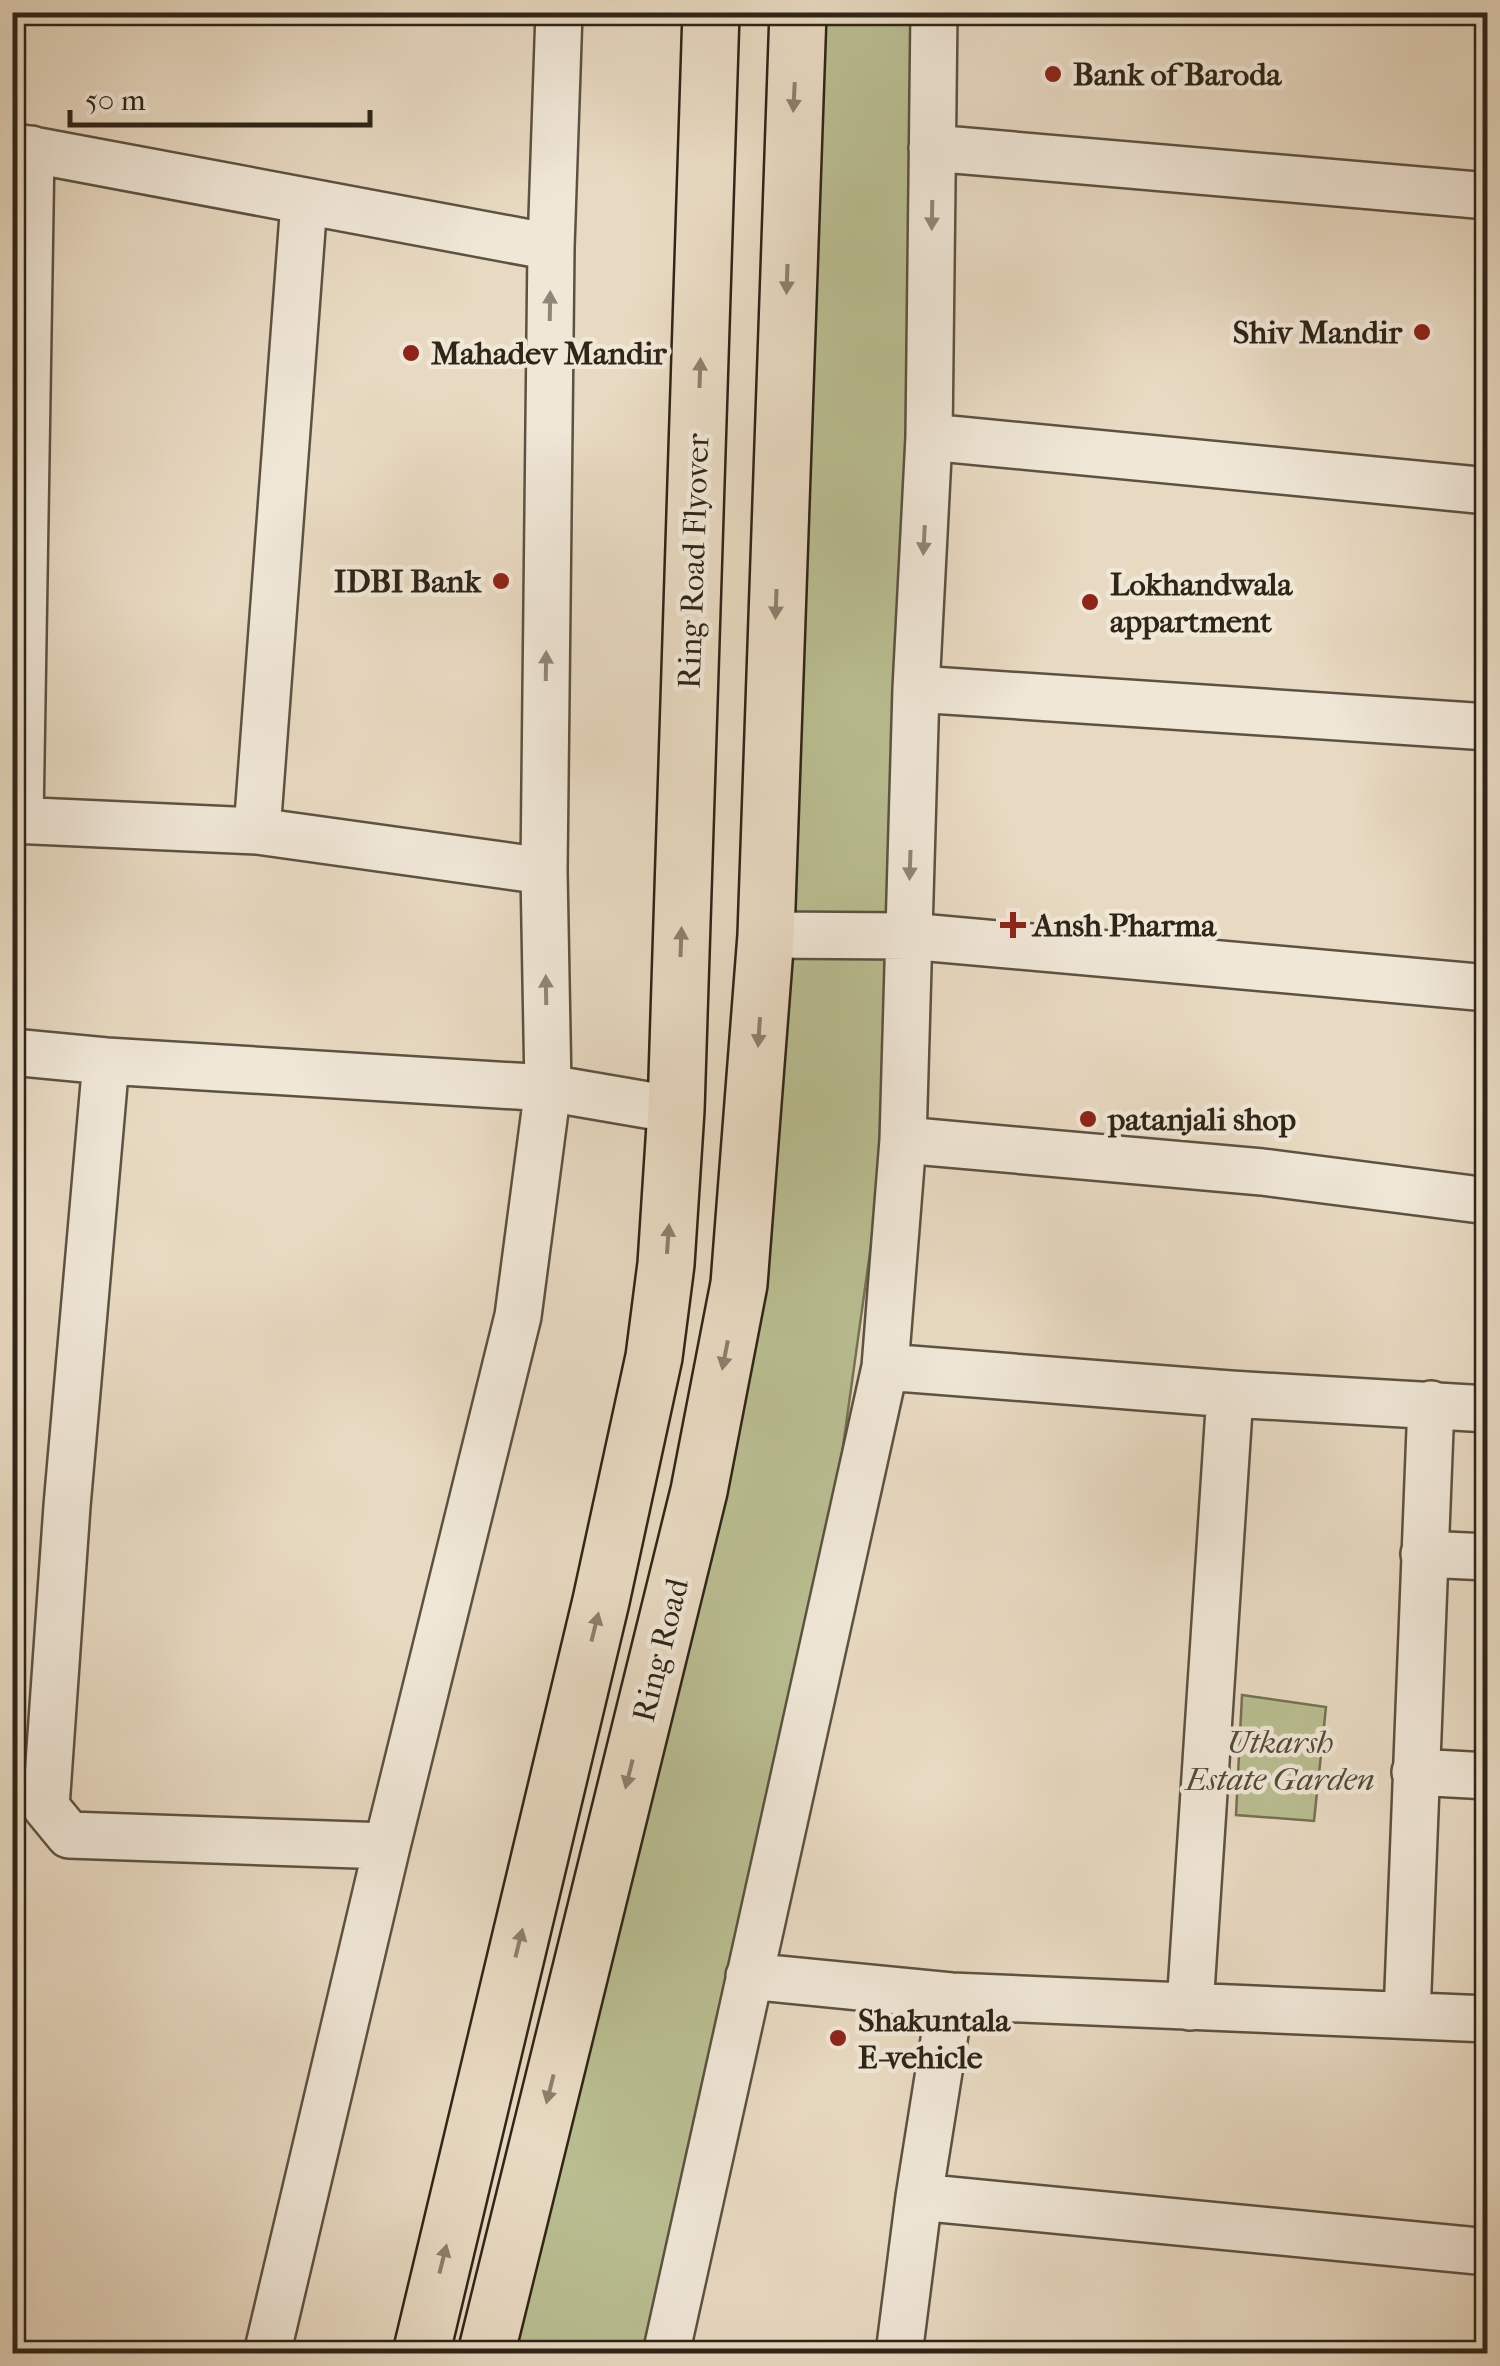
<svg xmlns="http://www.w3.org/2000/svg" width="1500" height="2366" font-family="'IM FELL French Canon',serif">
  <style>
    .green { fill: #b9be91; stroke: #747254; stroke-width: 2.5 }
    .lines { fill: none; stroke-linecap: round; stroke-linejoin: round }
    .minor-casing { stroke: #5d5242; stroke-width: 50 }
    .major-casing { stroke: #2f2518; stroke-width: 60 }
    .minor { stroke: #f0e7d7; stroke-width: 45 }
    .major { stroke: #e8dac2; stroke-width: 55 }
    .oneway { fill: #8c806d }
    .oneway2 { fill: #908678 }
    .poi-dot { fill: #8f2418; stroke: #f0e7d7; stroke-width: 4 }
    .labels { text-anchor: middle; stroke-width: 9; stroke-linejoin: round; paint-order: stroke }
    .poi-label { font-size: 32px; font-weight: bold; fill: #2f2518; stroke: #f0e7d7; text-anchor: start }
    .street-label { font-size: 32px; fill: #2f2518; stroke: #f0e7d7 }
    .park-label { font-size: 32px; font-style: italic; fill: #524b36; stroke: #f0e7d7 }
  </style>
  <rect width="100%" height="100%" fill="#e8dac2"/>
  <filter id="stains"><feTurbulence type="fractalNoise" baseFrequency=".002" numOctaves="4"/><feColorMatrix values="0 0 0 0 .2 0 0 0 0 .09 0 0 0 0 .02 0 0 0 .5 -.17"/></filter>
  <radialGradient id="worn" r=".72"><stop offset=".6" stop-color="#630" stop-opacity="0"/><stop offset="1" stop-color="#630" stop-opacity=".3"/></radialGradient>
  <!-- green -->
  <path class="green" d="M 788,13 L 951,13 L 927,842 L 820,1612 L 673,2353 L 486,2354 L 745,1227 Z
    M 1242,1695 L 1326,1707 L 1314,1821 L 1236,1815 Z"/>
  <g class="lines">
    <!-- minor casing -->
    <g class="minor-casing">
      <path id="minor" d="M 12,146 L 551,247
        M 932,148 L 1488,196
        M 929,437 L 1488,491
        M 916,689 L 1488,727
        M 12,820 L 257,831 L 544,871
        M 20,821 L 31,149
        M 257,831 L 304,202
        M 766,935 L 908,936 L 1488,988
        M 12,1052 L 106,1061 L 548,1088 L 676,1110
        M 106,1061 L 67,1506 L 46,1807 L 69,1835 L 387,1846
        M 903,1140 L 1262,1172 L 1488,1201
        M 885,1367 L 1230,1394 L 1488,1409
        M 1424,1554 L 1488,1557
        M 1415,1772 L 1488,1776
        M 749,1976 L 951,1996 L 1488,2019
        M 951,1996 L 919,2197 L 1488,2252
        M 1190,2007 L 1230,1394
        M 1407,2015 L 1431,1404
        M 267,2354 L 387,1846 L 518,1316 L 548,1088 L 544,871 L 551,247 L 559,12
        M 666,2354 L 885,1367 L 903,1140 L 916,689 L 929,437 L 934,12
        M 899,2354 L 919,2197"/>
    </g>
    <!-- major casing -->
    <g class="major-casing">
      <path id="major" d="M 421,2354 L 601,1601 L 654,1357 L 666,1264 L 676,1110 L 711,12
        M 486,2354 L 699,1491 L 739,1284 L 766,935 L 798,12"/>
    </g>
    <!-- minor -->
    <use href="#minor" class="minor"/>
    <!-- major -->
    <use href="#major" class="major"/>
  </g>
  <!-- one-way arrows -->
  <defs><path id="oneway-solid" d="M-6-.8H1V-3.2L6.5 0L1 3.2V.8H-6Z" transform="scale(2.5)"/></defs>
  <g class="oneway">
    <use href="#oneway-solid" transform="translate(794 97) rotate(93)"/>
    <use href="#oneway-solid" transform="translate(787 279) rotate(92)"/>
    <use href="#oneway-solid" transform="translate(700 373) rotate(-88)"/>
    <use href="#oneway-solid" transform="translate(776 604) rotate(92)"/>
    <use href="#oneway-solid" transform="translate(681 942) rotate(-88)"/>
    <use href="#oneway-solid" transform="translate(759 1032) rotate(94)"/>
    <use href="#oneway-solid" transform="translate(668 1239) rotate(-86)"/>
    <use href="#oneway-solid" transform="translate(725 1355) rotate(101)"/>
    <use href="#oneway-solid" transform="translate(595 1627) rotate(-76)"/>
    <use href="#oneway-solid" transform="translate(629 1774) rotate(104)"/>
    <use href="#oneway-solid" transform="translate(519 1943) rotate(-76)"/>
    <use href="#oneway-solid" transform="translate(550 2089) rotate(104)"/>
    <use href="#oneway-solid" transform="translate(443 2259) rotate(-76)"/>
  </g>
  <g class="oneway2">
    <use href="#oneway-solid" transform="translate(932 215) rotate(91)"/>
    <use href="#oneway-solid" transform="translate(550 306) rotate(-89)"/>
    <use href="#oneway-solid" transform="translate(924 540) rotate(93)"/>
    <use href="#oneway-solid" transform="translate(546 666) rotate(-89)"/>
    <use href="#oneway-solid" transform="translate(910 865) rotate(92)"/>
    <use href="#oneway-solid" transform="translate(546 990) rotate(-91)"/>
  </g>
  <!-- markers -->
  <g class="poi-dot">
    <circle cx="1053" cy="74" r="10"/>
    <circle cx="1422" cy="332" r="10"/>
    <circle cx="411" cy="353" r="10"/>
    <circle cx="501" cy="581" r="10"/>
    <circle cx="1090" cy="602" r="10"/>
    <path d="M1008 910h10v10h10v10h-10v10h-10v-10h-10v-10h10z"/>
    <circle cx="1088" cy="1119" r="10"/>
    <circle cx="838" cy="2038" r="10"/>
  </g>
  <g class="labels">
    <!-- poi labels -->
    <g class="poi-label">
      <text x="1073" y="85">Bank of Baroda</text>
      <text x="1402" y="343" text-anchor="end">Shiv Mandir</text>
      <text x="431" y="364">Mahadev Mandir</text>
      <text x="481" y="592" text-anchor="end">IDBI Bank</text>
      <text x="1110" y="595">Lokhandwala<tspan x="1110" dy="37">appartment</tspan></text>
      <text x="1033" y="936">Ansh Pharma</text>
      <text x="1108" y="1130">patanjali shop</text>
      <text x="858" y="2031">Shakuntala<tspan x="858" dy="37">E-vehicle</tspan></text>
    </g>
    <!-- street labels -->
    <g class="street-label">
      <text transform="translate(693 561) rotate(-88)" y="11">Ring Road Flyover</text>
      <text transform="translate(660 1650) rotate(-76)" y="11">Ring Road</text>
    </g>
    <!-- park labels -->
    <g class="park-label">
      <text x="1280" y="1753">Utkarsh<tspan x="1280" dy="37">Estate Garden</tspan></text>
    </g>
  </g>
  <!-- margin -->
  <rect width="1500" height="2366" fill="none" stroke="#e8dac2" stroke-width="50"/>
  <rect x="15" y="15" width="1470" height="2336" fill="none" stroke="#2f2518" stroke-width="5"/>
  <rect x="25" y="25" width="1450" height="2316" fill="none" stroke="#2f2518" stroke-width="2.5"/>
  <!-- scale -->
  <path d="M70 110v15h300v-15" fill="none" stroke="#2f2518" stroke-width="5"/>
  <text x="85" y="110" font-size="30" fill="#2f2518" stroke="#f0e7d7" stroke-width="8" paint-order="stroke">50 m</text>
  <rect width="100%" height="100%" filter="url(#stains)"/>
  <rect width="100%" height="100%" fill="url(#worn)"/>
</svg>
